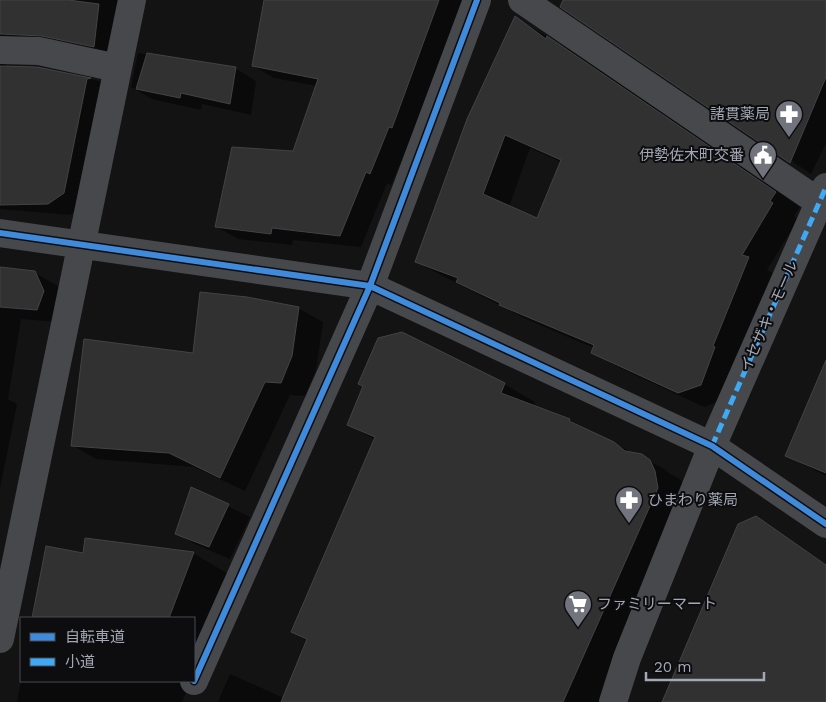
<svg xmlns="http://www.w3.org/2000/svg" width="826" height="702" font-family="'Work Sans','Noto Sans JP',sans-serif">
  <style>
    .shadow { fill: #0007; fill-rule: evenodd }
    .building { fill: #313132; stroke: #424347; fill-rule: evenodd }
    .lines { fill: none; stroke-linecap: round; stroke-linejoin: round }
    .minor { stroke: #47484c; stroke-width: 28 }
    .quiet { stroke: #3fa9f5; stroke-width: 5; stroke-dasharray: 10 5; stroke-linecap: butt }
    .cycleway-casing { stroke: #0d0d0f; stroke-width: 9 }
    .cycleway { stroke: #408adc; stroke-width: 6 }
    .labels { text-anchor: middle; stroke-width: 4; stroke-linejoin: round; paint-order: stroke }
    .poi-label { font-size: 15px; fill: #a3a8b5; stroke: #0d0d0f; text-anchor: end }
    .street-label { font-size: 15px; fill: #a3a8b5; stroke: #0d0d0f }
  </style>
  <rect width="100%" height="100%" fill="#131313"/>
  <!-- shadow -->
  <path class="shadow" d="M 0,0 L 126,0 L 116,54 L 5,62 L 6,67 L 37,68 L 99,81 L 116,91 L 85,205 L 70,215 L 0,209 Z
    M 265,0 L 465,0 L 413,139 L 411,138 L 391,185 L 387,183 L 361,247 L 293,240 L 292,245 L 238,239 L 217,227 L 293,153 L 317,86 L 274,78 L 253,66 Z
    M 564,0 L 826,0 L 826,143 L 811,174 L 561,6 Z
    M 516,18 L 573,52 L 800,207 L 794,216 L 798,219 L 767,270 L 773,273 L 726,399 L 704,407 L 618,367 L 593,353 L 594,348 L 526,319 L 416,262 ZM 530,148 L 561,162 L 537,220 L 509,207 Z
    M 138,53 L 235,68 L 256,81 L 251,115 L 202,104 L 201,110 L 152,99 L 131,87 Z
    M 0,269 L 35,273 L 58,286 L 66,304 L 60,322 L 21,319 L 8,399 L 17,404 L 0,488 Z
    M 298,308 L 323,322 L 316,370 L 305,396 L 290,395 L 245,491 L 194,467 L 96,459 L 72,445 L 194,354 Z
    M 504,384 L 535,402 L 534,407 L 569,420 L 668,471 L 665,471 L 681,480 L 686,490 L 601,702 L 218,702 L 230,674 L 284,698 L 307,640 L 293,631 L 375,440 L 348,424 Z
    M 826,407 L 826,476 L 787,456 Z
    M 192,489 L 250,517 L 230,559 L 197,545 L 176,533 Z
    M 756,518 L 826,564 L 826,702 L 663,702 Z
    M 47,548 L 84,555 L 193,553 L 230,575 L 194,674 L 194,618 L 33,618 Z
    M 21,681 L 191,681 L 182,702 L 17,702 Z"/>
  <!-- building -->
  <path class="building" d="M 0,0 L 68,0 L 99,4 L 94,47 L 42,36 L 0,34 Z
    M 264,0 L 439,0 L 392,128 L 389,127 L 370,174 L 366,172 L 340,236 L 272,228 L 271,234 L 215,227 L 232,147 L 293,151 L 318,79 L 252,66 Z
    M 563,0 L 826,0 L 826,77 L 790,163 L 560,7 Z
    M 515,16 L 546,39 L 547,36 L 776,192 L 770,201 L 773,203 L 742,255 L 749,257 L 713,346 L 715,347 L 701,385 L 678,393 L 591,353 L 594,345 L 499,305 L 500,303 L 456,282 L 458,278 L 415,262 L 467,119 ZM 505,135 L 561,160 L 537,218 L 483,194 Z
    M 147,53 L 236,67 L 230,104 L 181,93 L 180,98 L 136,89 Z
    M 0,66 L 37,67 L 91,78 L 87,79 L 64,193 L 48,204 L 0,205 Z
    M 0,267 L 35,271 L 44,291 L 37,310 L 0,307 Z
    M 200,292 L 247,297 L 299,307 L 292,356 L 281,383 L 265,382 L 220,478 L 169,453 L 71,446 L 84,339 L 193,353 Z
    M 402,332 L 505,383 L 501,393 L 570,419 L 569,421 L 614,442 L 625,451 L 642,454 L 650,460 L 655,471 L 658,488 L 563,702 L 281,702 L 307,639 L 291,632 L 375,437 L 347,425 L 363,386 L 358,384 L 378,338 Z
    M 826,360 L 826,473 L 785,456 Z
    M 191,487 L 229,504 L 209,547 L 175,534 Z
    M 756,516 L 826,565 L 826,702 L 662,702 L 738,524 Z
    M 85,538 L 194,552 L 169,618 L 32,618 L 46,546 L 83,553 Z"/>
  <g class="lines">
    <!-- minor -->
    <path class="minor" d="M 522,0 L 826,207
      M 0,50 L 39,51 L 117,68
      M 0,233 L 370,286 L 712,446 L 826,524
      M 0,639 L 132,0
      M 194,681 L 370,286 L 477,0
      M 613,702 L 627,658 L 712,446 L 826,187"/>
    <!-- quiet -->
    <path class="quiet" d="M 712,446 L 826,187"/>
    <!-- cycleway casing -->
    <g class="cycleway-casing">
      <path id="cycleway" d="M 0,233 L 370,286 L 712,446 L 826,524
        M 194,681 L 370,286 L 477,0"/>
    </g>
    <!-- cycleway -->
    <use href="#cycleway" class="cycleway"/>
  </g>
  <!-- icons -->
  <defs>
    <g id="pharmacy-pin" transform="scale(1.4375)"><path d="M0 17L-7.5 6A9.5 9.5 0 1 1 7.5 6Z" fill="#71747c" stroke="#0d0d0f"/><path d="M-2-6h4v4h4v4h-4v4h-4v-4h-4v-4h4Z" fill="#fff"/></g>
    <g id="civic-pin" transform="scale(1.4375)"><path d="M0 17L-7.5 6A9.5 9.5 0 1 1 7.5 6Z" fill="#71747c" stroke="#0d0d0f"/><path d="M-.6-6.5H3V-4.5H.6V-3L4-1V1h2V6H-6V1h2V-1L-.6-3ZM-1.2 2.5V6h2.4V2.5Z" fill="#fff"/></g>
    <g id="supermarket-pin" transform="scale(1.4375)"><path d="M0 17L-7.5 6A9.5 9.5 0 1 1 7.5 6Z" fill="#71747c" stroke="#0d0d0f"/><path d="M-6-5.5h2.5l.6 2H6L4.5 2H-2.5L-4.4-4H-6ZM-1.5 3.2a1.3 1.3 0 1 0 .1 0ZM3 3.2a1.3 1.3 0 1 0 .1 0Z" fill="#fff"/></g>
  </defs>
  <g fill-rule="evenodd">
    <use href="#pharmacy-pin" x="789" y="114"/>
    <use href="#civic-pin" x="763" y="155"/>
    <use href="#pharmacy-pin" x="629" y="500"/>
    <use href="#supermarket-pin" x="578" y="604"/>
  </g>
  <g class="labels">
    <!-- poi labels -->
    <g class="poi-label">
      <text x="770" y="119">諸貫薬局</text>
      <text x="744" y="160">伊勢佐木町交番</text>
      <text x="648" y="505" text-anchor="start">ひまわり薬局</text>
      <text x="597" y="609" text-anchor="start">ファミリーマート</text>
    </g>
    <!-- street labels -->
    <g class="street-label">
      <text transform="translate(769 316) rotate(-66)" y="5">イセザキ・モール</text>
    </g>
  </g>
  <!-- legend -->
  <rect x="20" y="617" width="175" height="65" fill="#0d0d0f" stroke="#494b51"/>
  <rect x="30" y="633" width="25" height="8" fill="#408adc" stroke="#494b51"/>
  <text x="65" y="642" font-size="15" fill="#a3a8b5">自転車道</text>
  <rect x="30" y="658" width="25" height="8" fill="#3fa9f5" stroke="#494b51"/>
  <text x="65" y="667" font-size="15" fill="#a3a8b5">小道</text>
  <!-- scale -->
  <path d="M646 672v8h118v-8" fill="none" stroke="#a3a8b5" stroke-width="2.5"/>
  <text x="654" y="672" font-size="15" fill="#a3a8b5" stroke="#0d0d0f" stroke-width="4" paint-order="stroke">20 m</text>
</svg>
